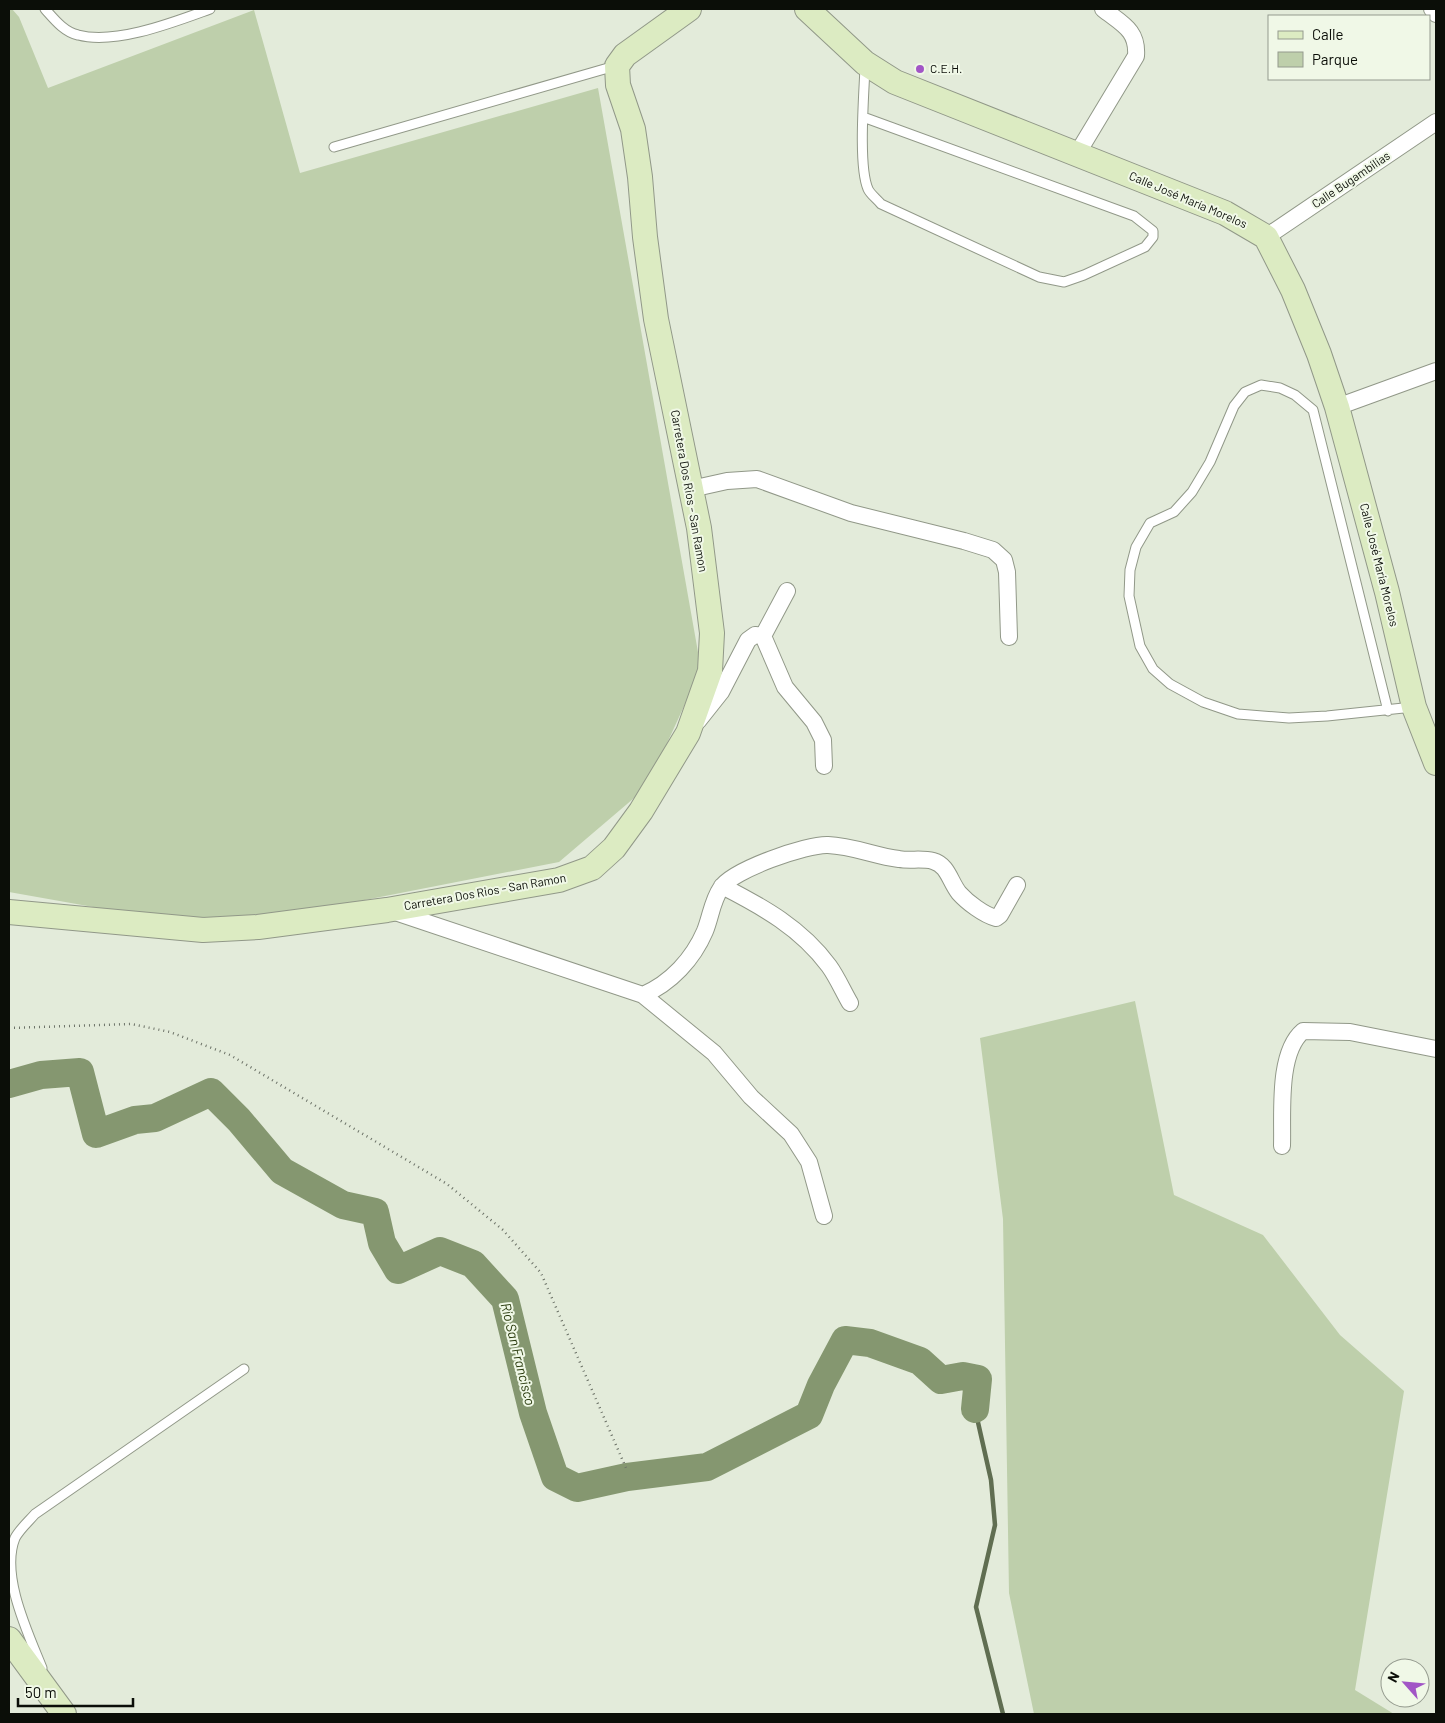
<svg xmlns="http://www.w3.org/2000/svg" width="1445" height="1723" font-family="Barlow,sans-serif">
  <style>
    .green { fill: #becfab }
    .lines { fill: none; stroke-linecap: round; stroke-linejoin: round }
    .stream { stroke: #606e51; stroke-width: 4.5 }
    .river { stroke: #859770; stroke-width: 28 }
    .lane-casing { stroke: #919888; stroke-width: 11 }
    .street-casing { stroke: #919888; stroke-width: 18 }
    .secondary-casing { stroke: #919888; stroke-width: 26 }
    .path { stroke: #6c7267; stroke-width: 2.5; stroke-dasharray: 1 4; stroke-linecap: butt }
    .lane { stroke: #fff; stroke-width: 9 }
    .street { stroke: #fff; stroke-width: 16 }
    .secondary { stroke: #dcebc2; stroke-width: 24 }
    .poi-dot { fill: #a255c6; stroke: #f0f8e7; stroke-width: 2 }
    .labels { text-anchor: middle; stroke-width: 4; stroke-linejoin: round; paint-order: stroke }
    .poi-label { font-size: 12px; fill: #0b0e08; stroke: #f0f8e7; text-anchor: start }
    .street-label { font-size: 12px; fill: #0b0e08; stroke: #f0f8e7 }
    .water-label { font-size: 14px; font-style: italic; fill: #2a3b0e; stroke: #f0f8e7 }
  </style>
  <rect width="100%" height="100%" fill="#e3ebda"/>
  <!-- green -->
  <path class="green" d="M 9,9 L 12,9 L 19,17 L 48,88 L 254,10 L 300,173 L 598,88 L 701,669 L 647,787 L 559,862 L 217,929 L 9,892 Z
    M 1135,1001 L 1174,1195 L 1263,1235 L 1340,1335 L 1404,1391 L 1355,1690 L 1394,1714 L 1034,1714 L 1009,1593 L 1003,1219 L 980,1038 Z"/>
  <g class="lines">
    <!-- stream -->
    <path class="stream" d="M 975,1409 L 991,1480 L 995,1525 L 976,1607 L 1003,1714"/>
    <!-- river -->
    <path class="river" d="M 9,1084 L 41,1075 L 80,1072 L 96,1134 L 135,1120 L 155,1118 L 211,1092 L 239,1120 L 282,1171 L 343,1205 L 375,1212 L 382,1243 L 398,1270 L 440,1251 L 473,1264 L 505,1299 L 533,1413 L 555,1477 L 577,1488 L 627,1477 L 707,1467 L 809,1415 L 821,1385 L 845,1340 L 870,1343 L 920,1361 L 941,1380 L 963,1376 L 978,1379 L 975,1409"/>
    <!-- lane casing -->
    <g class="lane-casing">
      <path id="lane" d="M 45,9 C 54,19 64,32 78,35 C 116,45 174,22 210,9
        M 863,117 L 1134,216 L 1153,231 L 1153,237 L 1145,247 L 1084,275 L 1064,282 L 1039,277 L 881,204 C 877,199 870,194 868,189 C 858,166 864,94 865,67
        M 334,147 L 615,66
        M 1388,711 L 1313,410 L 1295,395 L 1280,388 L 1261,385 L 1245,392 L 1234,406 L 1210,462 L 1192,492 L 1174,512 L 1150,523 L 1136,547 L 1130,570 L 1129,596 L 1140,646 L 1153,669 L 1170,684 L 1203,702 L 1238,714 L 1289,718 L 1327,716 L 1413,707
        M 42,1668 C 28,1633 0,1575 15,1538 C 19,1530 28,1522 35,1514 L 244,1369"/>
    </g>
    <!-- street casing -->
    <g class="street-casing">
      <path id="street" d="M 1432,9 L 1436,14
        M 1077,154 L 1136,56 C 1138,30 1122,24 1103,9
        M 1266,237 L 1436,122
        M 1337,407 L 1436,371
        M 691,489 L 727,481 L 757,479 L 851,513 L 964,541 L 993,550 L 1004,560 L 1007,572 L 1009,637
        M 763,636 L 785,687 L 814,722 L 823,740 L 824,766
        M 763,636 L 787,591
        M 698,721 L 721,692 L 748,640 L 755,635 L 763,636
        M 722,886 C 763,907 801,928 829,966 C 837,977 843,991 850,1003
        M 392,911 L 643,995 L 714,1053 L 751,1097 L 791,1134 L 809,1162 L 824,1216
        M 643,995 C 671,983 693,959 705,931 C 711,916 712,901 721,888 C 732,870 807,844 828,845 C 853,846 875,856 899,859 C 910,861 922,858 933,861 C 948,865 950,882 959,893 C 967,902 984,915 996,918 L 1000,915 L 1017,885
        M 1282,1146 C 1283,1114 1277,1053 1303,1031 L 1350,1032 L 1436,1049"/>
    </g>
    <!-- secondary casing -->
    <g class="secondary-casing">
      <path id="secondary" d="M 807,9 L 865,63 L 895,82 L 1225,213 L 1266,237 L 1293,290 L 1319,354 L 1337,407 L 1387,592 L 1414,707 L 1436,763
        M 9,912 L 203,930 L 258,927 L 387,910 L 559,880 L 592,868 L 614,848 L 641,811 L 688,733 L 710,671 L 712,633 L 699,528 L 656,319 L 645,237 L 640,177 L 633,129 L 618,85 L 617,66 L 625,55 L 689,9
        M 9,1639 L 64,1714"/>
    </g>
    <!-- path -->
    <path class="path" d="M 9,1028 L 131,1024 L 170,1032 L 230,1055 L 447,1184 L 503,1230 L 541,1273 L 626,1468"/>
    <!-- lane -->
    <use href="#lane" class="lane"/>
    <!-- street -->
    <use href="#street" class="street"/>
    <!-- secondary -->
    <use href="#secondary" class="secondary"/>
  </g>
  <!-- markers -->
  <circle class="poi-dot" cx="920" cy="69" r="5"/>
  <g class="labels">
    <!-- poi labels -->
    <g class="poi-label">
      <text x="930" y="73">C.E.H.</text>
    </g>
    <!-- street labels -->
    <g class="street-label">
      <text transform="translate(1351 180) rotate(-34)" y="4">Calle Bugambilias</text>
      <text transform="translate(1188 200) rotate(23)" y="4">Calle José María Morelos</text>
      <text transform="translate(689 491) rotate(80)" y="4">Carretera Dos Rios - San Ramon</text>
      <text transform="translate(1379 565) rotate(76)" y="4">Calle José María Morelos</text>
      <text transform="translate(485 892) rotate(-10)" y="4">Carretera Dos Rios - San Ramon</text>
    </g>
    <!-- water labels -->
    <g class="water-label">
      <text transform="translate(518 1354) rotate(76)" y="5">Río San Francisco</text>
    </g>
  </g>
  <!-- border -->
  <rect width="1445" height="1723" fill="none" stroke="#0b0e08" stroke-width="20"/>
  <!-- legend -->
  <rect x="1268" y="15" width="162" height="65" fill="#f0f8e7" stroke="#949a8e"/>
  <rect x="1278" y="31" width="25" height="8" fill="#dcebc2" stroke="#949a8e"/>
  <text x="1312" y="40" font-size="15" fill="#0b0e08">Calle</text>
  <rect x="1278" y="52" width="25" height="15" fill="#becfab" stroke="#949a8e"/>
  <text x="1312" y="65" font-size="15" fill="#0b0e08">Parque</text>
  <!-- north arrow -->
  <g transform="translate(1405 1683) rotate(297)"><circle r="24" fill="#f0f8e7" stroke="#949a8e"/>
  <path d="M0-4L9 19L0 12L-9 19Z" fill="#a255c6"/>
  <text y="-8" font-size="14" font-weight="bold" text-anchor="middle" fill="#0b0e08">N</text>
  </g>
  <!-- scale -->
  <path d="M18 1698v8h115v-8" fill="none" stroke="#0b0e08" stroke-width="2.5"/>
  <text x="25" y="1698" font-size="15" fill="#0b0e08" stroke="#f0f8e7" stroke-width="4" paint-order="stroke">50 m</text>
</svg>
